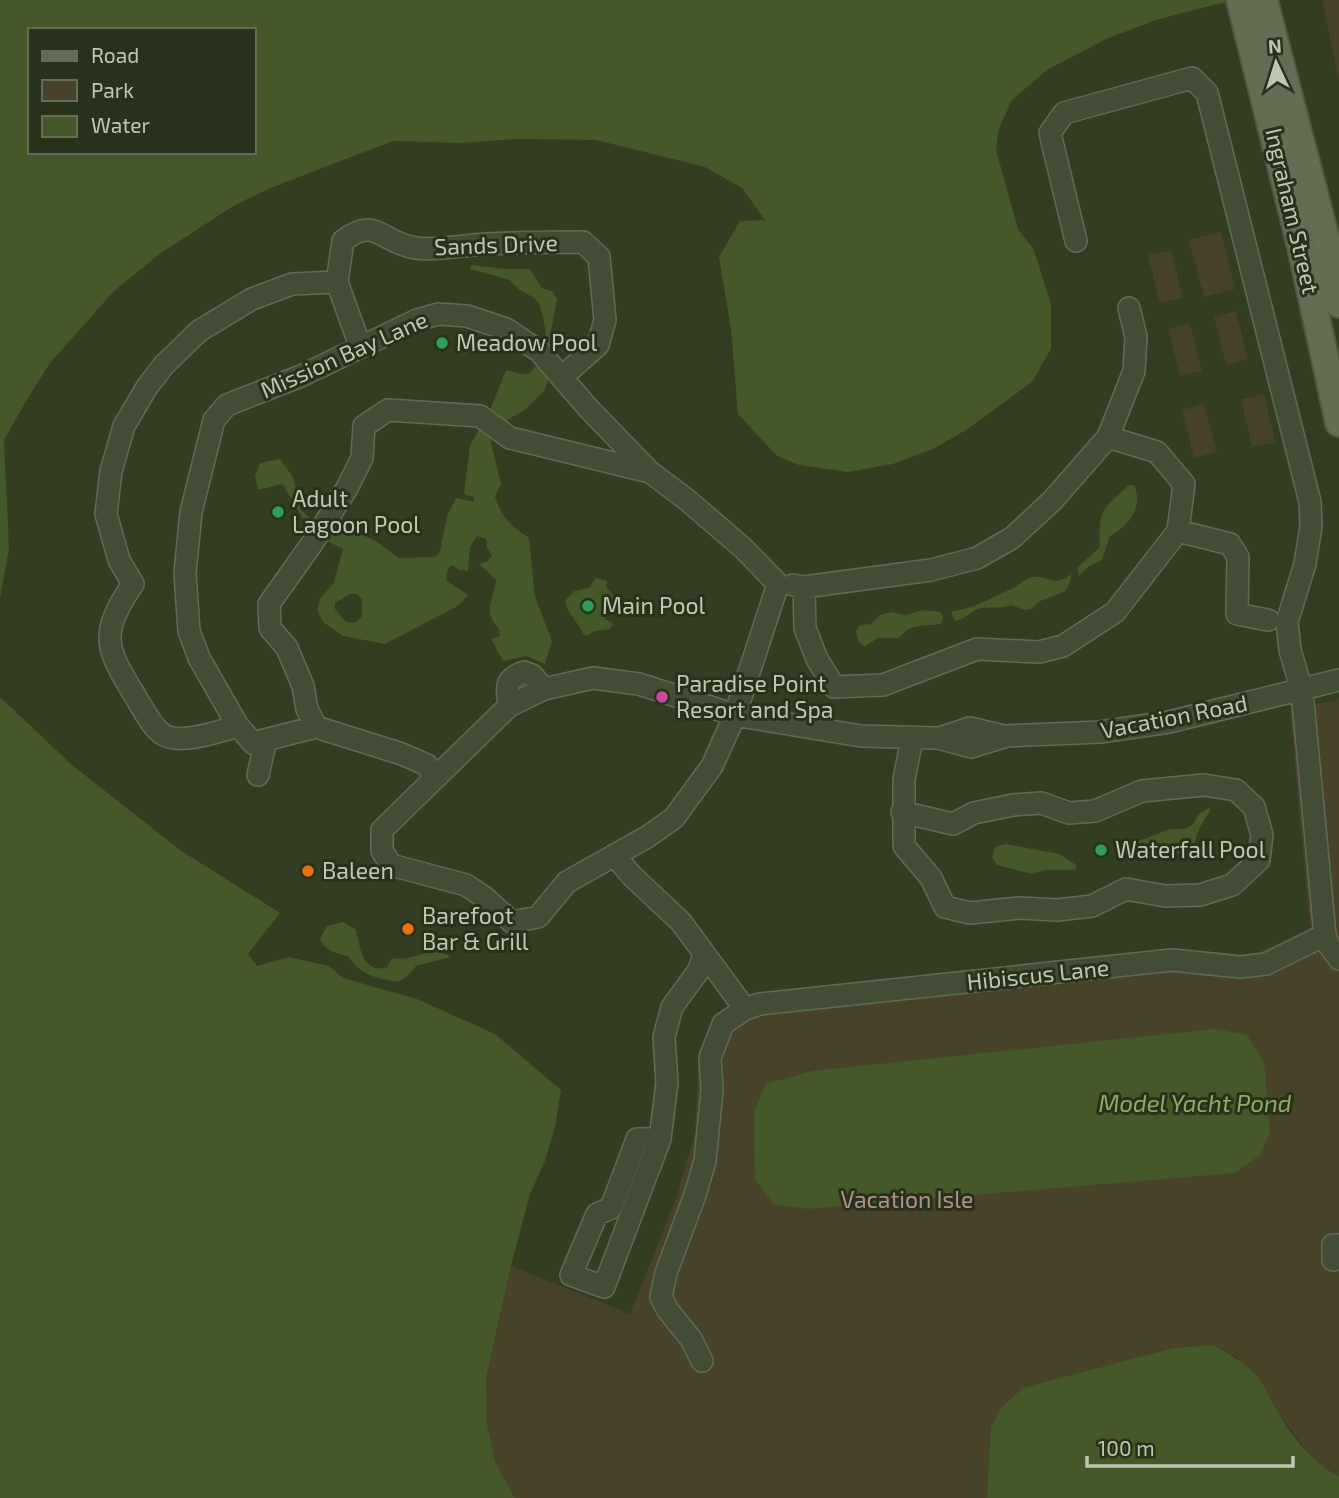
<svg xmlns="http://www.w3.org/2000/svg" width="1339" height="1498" font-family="'Exo 2',sans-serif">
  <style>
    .green { fill: #49422b }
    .water { fill: #44582a; fill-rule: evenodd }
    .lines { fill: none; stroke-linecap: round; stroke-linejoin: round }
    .minor-casing { stroke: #616b53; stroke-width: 24 }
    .major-casing { stroke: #4f5941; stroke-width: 30 }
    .minor { stroke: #434d35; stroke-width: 21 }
    .major { stroke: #626d53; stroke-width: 26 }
    .leisure-dot { fill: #2e9e5b; stroke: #28321b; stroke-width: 2.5 }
    .hotel-dot { fill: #d1479c; stroke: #28321b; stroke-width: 2.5 }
    .food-dot { fill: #e8710a; stroke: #28321b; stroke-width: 2.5 }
    .labels { text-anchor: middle; stroke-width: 6; stroke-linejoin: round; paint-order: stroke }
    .street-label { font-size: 23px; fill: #bec8b1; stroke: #28321b }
    .poi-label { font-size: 23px; fill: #bec8b1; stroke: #28321b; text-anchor: start }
    .park-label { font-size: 23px; fill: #b48f8c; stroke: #28321b }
    .water-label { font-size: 24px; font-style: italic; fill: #8fa968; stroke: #28321b }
  </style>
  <rect width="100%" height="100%" fill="#323d21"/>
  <!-- green -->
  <path class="green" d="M 1322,0 L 1339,0 L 1339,81 Z
    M 1221,232 L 1235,289 L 1204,297 L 1189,240 Z
    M 1171,250 L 1183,298 L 1160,303 L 1148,255 Z
    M 1236,311 L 1248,359 L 1226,365 L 1214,317 Z
    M 1190,323 L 1202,371 L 1180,376 L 1168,329 Z
    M 1264,394 L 1275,442 L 1252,447 L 1241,399 Z
    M 1204,404 L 1217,452 L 1194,458 L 1182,410 Z
    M 1339,699 L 1339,1476 L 1325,1470 L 1306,1450 L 1279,1414 L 1259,1378 L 1236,1357 L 1213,1345 L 1174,1348 L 990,1470 L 987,1498 L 515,1498 L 495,1461 L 487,1424 L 486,1378 L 511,1266 L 630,1314 L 676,1198 L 695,1133 L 699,1049 L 718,1013 L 753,994 L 1174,949 L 1253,955 L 1310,928 L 1290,711 Z"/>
  <!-- water -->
  <path class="water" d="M 0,0 L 1251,0 L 1217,4 L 1156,20 L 1106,39 L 1047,70 L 1012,100 L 999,128 L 996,150 L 1018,229 L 1034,250 L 1051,304 L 1051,349 L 1032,382 L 966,430 L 933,449 L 893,464 L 848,472 L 799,465 L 777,456 L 738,414 L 731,329 L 719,257 L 740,221 L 765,220 L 742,188 L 705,167 L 596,140 L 516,139 L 460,143 L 393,141 L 273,187 L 235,205 L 161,253 L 114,291 L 50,363 L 25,403 L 4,440 L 9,548 L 0,598 ZM 30,30 L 254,30 L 254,152 L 30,152 Z
    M 471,265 L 506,269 L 530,269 L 542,288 L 552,291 L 557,299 L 550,337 L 552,351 L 550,375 L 545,390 L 526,409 L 506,421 L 490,438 L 501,484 L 495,496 C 501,517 511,526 529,538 L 535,597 L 552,641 L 545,664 L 526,656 L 503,661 L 491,639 L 500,636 L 498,627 C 482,613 494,597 496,580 L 479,564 L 488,561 L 492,555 L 487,548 L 486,539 L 477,536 L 470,547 L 468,571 L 459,570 L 452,565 L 448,569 L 446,580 L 468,595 L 458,606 L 385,644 L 343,636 L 323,622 L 317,610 L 320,599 L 334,582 L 343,549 C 301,529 305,518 282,484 L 258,490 L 255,476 L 260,463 L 280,459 L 293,477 L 301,510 L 327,532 L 361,534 L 379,543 L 398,558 L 435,557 L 440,551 L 447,516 L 456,498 L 474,502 L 474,497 L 464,494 L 470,445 L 488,415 L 506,370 L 521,374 L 530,373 C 536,366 543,357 545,349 C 548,339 543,307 536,300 C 526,291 519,293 510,280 L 470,269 ZM 350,594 L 357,594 L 362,599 L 362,616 L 355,623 L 346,622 L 335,609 L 335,603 Z
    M 1129,485 L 1134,485 C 1144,507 1129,526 1110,536 L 1102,560 L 1089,566 L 1079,576 L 1077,568 L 1100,547 C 1098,509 1102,510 1129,485 Z
    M 1071,574 L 1071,579 L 1066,591 L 1038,602 L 1032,609 L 1025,610 L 1011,605 C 1001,609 991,607 981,608 C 971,610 966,620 955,621 L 951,611 C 972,610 995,596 1015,587 C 1019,585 1024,580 1029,578 C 1047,572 1053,590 1071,574 Z
    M 596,578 L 607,581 L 606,587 L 615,597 L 613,606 L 603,612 L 605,619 L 613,623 L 610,629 L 594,631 L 587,636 L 583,634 C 578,621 567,614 565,601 L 574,591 L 589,588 Z
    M 924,610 L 941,612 L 943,617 L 941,624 C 925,627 911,622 899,638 L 878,638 L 864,647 L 859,643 L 856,631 L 860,625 L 871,624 L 880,615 L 891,612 L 905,615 Z
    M 0,697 L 72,765 L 180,850 L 280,913 L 248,954 L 257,966 L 289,957 L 329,966 L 343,978 L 417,999 L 495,1034 L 561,1090 L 555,1127 L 545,1161 L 530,1194 L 511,1266 L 486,1378 L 487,1424 L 495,1461 L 515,1498 L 0,1498 Z
    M 1210,807 L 1210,812 C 1200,824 1196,835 1193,851 C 1171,857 1162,848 1139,849 L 1136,842 L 1170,829 L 1185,829 L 1193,824 L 1199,814 Z
    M 1005,844 L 1060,854 L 1076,865 L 1076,870 L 1045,870 L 1032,874 L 997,865 L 992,858 L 995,847 Z
    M 344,922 L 356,930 C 360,947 363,975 387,967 L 392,958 C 413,963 429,944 451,957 L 416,966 L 409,975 L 398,982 C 376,978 361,976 348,956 C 335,953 325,951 320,938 L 327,926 Z
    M 1216,1029 L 1247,1035 L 1264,1062 L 1270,1132 L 1260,1155 L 1234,1173 L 807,1209 L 774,1204 L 755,1180 L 754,1112 L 766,1084 L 812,1071 Z
    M 1213,1345 C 1230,1354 1244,1362 1257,1376 C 1265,1385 1270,1399 1276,1409 C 1290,1434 1313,1464 1339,1476 L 1339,1498 L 987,1498 L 991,1427 L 1001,1408 L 1023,1388 L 1174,1348 Z"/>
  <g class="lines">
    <!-- minor casing -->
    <g class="minor-casing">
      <path id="minor" d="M 1076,241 L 1050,133 L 1064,113 L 1192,78 L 1207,93 L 1310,502 L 1311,526 L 1305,564 L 1287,622 L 1290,650 L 1302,691 L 1325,935 L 1328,944 L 1339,959
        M 337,282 L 343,241 C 376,215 381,243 416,248 C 436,251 465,245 486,244 C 518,242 550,242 583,242 L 599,257 L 605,320 L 598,345 L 563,376
        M 1178,531 L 1230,544 L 1238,557 L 1237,614 L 1268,620
        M 778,584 L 735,715 L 712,766 L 674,818 L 647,837 L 567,882 L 538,917 L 512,922 L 484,897 L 466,885 L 391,865 L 382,851 L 382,830 L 509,706 L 544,689 L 593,678 L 639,684 L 735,715 L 861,736 L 938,738 L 971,747 L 1007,736 L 1100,732 L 1169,722 L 1339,680
        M 793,585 L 804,587 L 931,570 L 977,558 L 1012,538 L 1052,501 L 1108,437 L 1134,371 L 1136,337 L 1129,308
        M 804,587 L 805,628 L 817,659 L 834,687 L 883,685 L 977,649 L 1039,652 L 1063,646 L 1115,612 L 1178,531 L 1184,484 L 1157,452 L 1108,437
        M 509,706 C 507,687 504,679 524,672 L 532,675 L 544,689
        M 238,726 C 220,731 181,745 164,735 C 152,728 145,712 138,701 C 108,650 96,638 133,584 L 119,560 L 106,514 L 111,471 L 124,426 L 147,387 L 164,365 L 199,331 L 252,299 L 292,284 L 337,282 L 360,346
        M 316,727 L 253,743 L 238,726 L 199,658 L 189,631 L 185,573 L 191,512 L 214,420 L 227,405 L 301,376 L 417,320 L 438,314 L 467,316 L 506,329 L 539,351 L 589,409 L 650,472 L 686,499 L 743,548 L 778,584
        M 940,738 L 970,728 L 1003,736
        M 258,775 L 266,740
        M 434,778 L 427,765 L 402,754 L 316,727 L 307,709 L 303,686 L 287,648 L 270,628 L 269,604 L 313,542 L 347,488 L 362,458 L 364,426 L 388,410 L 480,416 L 510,438 L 650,472
        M 902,812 L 953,824 L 974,813 L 1013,805 L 1041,803 L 1069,813 L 1095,811 L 1142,791 L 1204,785 L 1236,790 L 1254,807 L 1262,835 L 1259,860 L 1232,885 L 1200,895 L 1165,896 L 1126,889 L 1092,906 L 1057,910 L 1019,908 L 970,913 L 945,907 L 931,878 L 904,846 L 904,779 L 912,739
        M 614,855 L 632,876 L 681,922 L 745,1009
        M 660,1139 L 637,1139 L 611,1208 L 597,1214 L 571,1275 L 604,1287 L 660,1139 L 667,1083 L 664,1037 L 672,1007 L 699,970 L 704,954
        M 1333,1260 L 1333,1245 L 1339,1245
        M 702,1361 L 691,1339 L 667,1309 L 661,1297 L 666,1273 L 695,1195 L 705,1161 L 712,1090 L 710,1058 L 723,1024 L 745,1009 L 760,1004 L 1172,960 L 1240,967 L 1266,964 L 1325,935"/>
    </g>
    <!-- major casing -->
    <g class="major-casing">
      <path id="major" d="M 1240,0 L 1300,243 L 1339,423
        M 1264,0 L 1326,239 L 1339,304"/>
    </g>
    <!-- minor -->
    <use href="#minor" class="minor"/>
    <!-- major -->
    <use href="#major" class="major"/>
  </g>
  <!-- markers -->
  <g class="leisure-dot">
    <circle cx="442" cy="343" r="7"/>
    <circle cx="278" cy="512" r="7"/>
    <circle cx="588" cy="606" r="7"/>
    <circle cx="1101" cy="850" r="7"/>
  </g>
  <circle class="hotel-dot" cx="662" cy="697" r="7"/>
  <g class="food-dot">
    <circle cx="308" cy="871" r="7"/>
    <circle cx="408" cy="929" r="7"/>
  </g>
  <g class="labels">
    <!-- street labels -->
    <g class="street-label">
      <text transform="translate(1292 211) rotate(77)" y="8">Ingraham Street</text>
      <text transform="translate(496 245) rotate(-2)" y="8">Sands Drive</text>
      <text transform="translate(344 355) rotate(-24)" y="8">Mission Bay Lane</text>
      <text transform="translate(1174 717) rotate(-11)" y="8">Vacation Road</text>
      <text transform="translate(1038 975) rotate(-6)" y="8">Hibiscus Lane</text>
    </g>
    <!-- poi labels -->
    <g class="poi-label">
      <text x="456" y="351">Meadow Pool</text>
      <text x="292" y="507">Adult<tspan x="292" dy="26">Lagoon Pool</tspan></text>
      <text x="602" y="614">Main Pool</text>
      <text x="676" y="692">Paradise Point<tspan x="676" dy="26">Resort and Spa</tspan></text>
      <text x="1115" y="858">Waterfall Pool</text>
      <text x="322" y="879">Baleen</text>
      <text x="422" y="924">Barefoot<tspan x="422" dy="26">Bar &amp; Grill</tspan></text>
    </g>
    <!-- park labels -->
    <g class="park-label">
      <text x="907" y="1208">Vacation Isle</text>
    </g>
    <!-- water labels -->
    <g class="water-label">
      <text x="1195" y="1112">Model Yacht Pond</text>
    </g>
  </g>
  <!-- legend -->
  <rect x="28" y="28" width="228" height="126" fill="#28321b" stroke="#646e57" stroke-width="2"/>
  <rect x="42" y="51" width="35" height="10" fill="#626d53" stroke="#646e57" stroke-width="2"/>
  <text x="91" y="63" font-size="21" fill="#bec8b1">Road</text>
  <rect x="42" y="80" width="35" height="21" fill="#49422b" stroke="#646e57" stroke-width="2"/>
  <text x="91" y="98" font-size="21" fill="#bec8b1">Park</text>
  <rect x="42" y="116" width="35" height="21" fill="#44582a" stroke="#646e57" stroke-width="2"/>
  <text x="91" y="133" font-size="21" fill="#bec8b1">Water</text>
  <!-- north arrow -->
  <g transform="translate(1276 63) rotate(356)" stroke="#28321b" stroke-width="5" paint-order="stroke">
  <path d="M0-5L12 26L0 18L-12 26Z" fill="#bec8b1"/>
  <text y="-10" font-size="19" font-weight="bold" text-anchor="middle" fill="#bec8b1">N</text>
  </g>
  <!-- scale -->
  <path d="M1087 1456v10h206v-10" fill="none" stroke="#bec8b1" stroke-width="3.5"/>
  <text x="1098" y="1456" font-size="21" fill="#bec8b1" stroke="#28321b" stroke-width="5" paint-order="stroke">100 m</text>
</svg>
